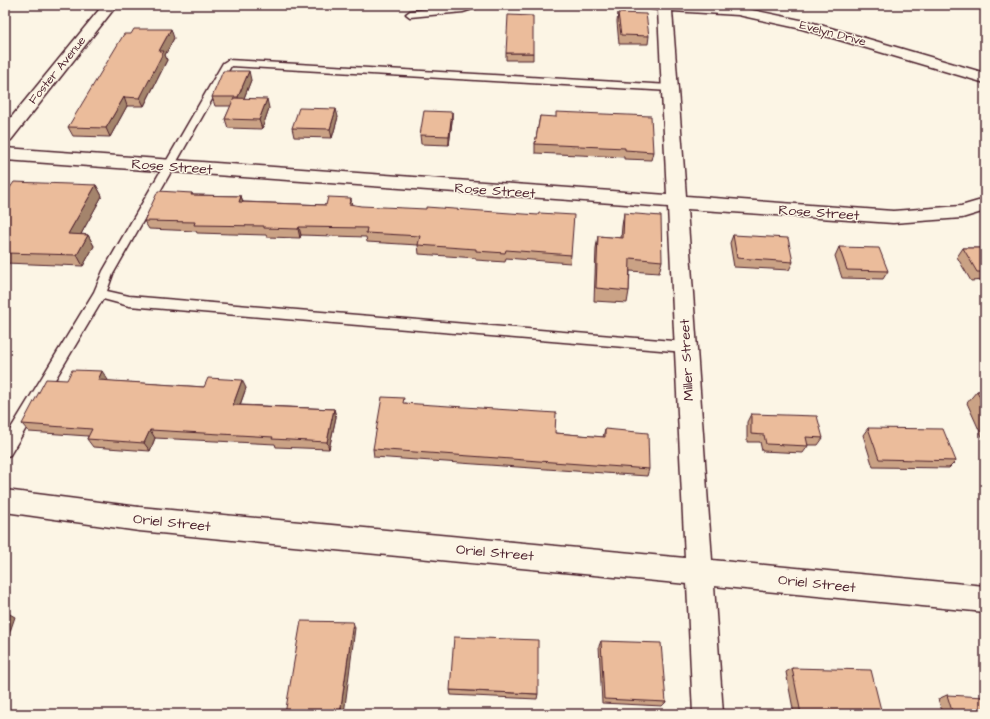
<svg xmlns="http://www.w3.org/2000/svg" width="990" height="719" font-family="'Architects Daughter',sans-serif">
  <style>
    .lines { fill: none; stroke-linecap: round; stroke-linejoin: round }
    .service-casing { stroke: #4a1f2b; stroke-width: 3 }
    .minor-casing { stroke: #4a1f2b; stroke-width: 3 }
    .secondary-casing { stroke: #4a1f2b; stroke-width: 3 }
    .service { fill: #fcf5e5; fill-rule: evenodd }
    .minor { fill: #fcf5e5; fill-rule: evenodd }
    .secondary { fill: #fcf5e5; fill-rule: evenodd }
    .wall { fill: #caa285; stroke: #4a1f2b }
    .shaded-wall { fill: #a4846c; stroke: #4a1f2b }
    .building { fill: #ebbc9b; stroke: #4a1f2b }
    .labels { text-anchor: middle; stroke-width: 3; stroke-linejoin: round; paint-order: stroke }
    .far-street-label { font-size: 12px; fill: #4a1f2b; stroke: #fcf5e5 }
    .street-label { font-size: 14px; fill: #4a1f2b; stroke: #fcf5e5 }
  </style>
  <rect width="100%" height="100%" fill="#fcf5e5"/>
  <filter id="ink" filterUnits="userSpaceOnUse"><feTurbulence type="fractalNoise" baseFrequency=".025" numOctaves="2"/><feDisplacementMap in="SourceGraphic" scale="8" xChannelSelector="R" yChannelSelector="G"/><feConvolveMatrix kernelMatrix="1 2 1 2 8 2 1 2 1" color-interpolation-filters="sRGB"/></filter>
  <g filter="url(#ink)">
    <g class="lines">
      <!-- service casing -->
      <g class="service-casing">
        <path id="service" d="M 470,5 L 485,5 L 463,12 L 410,17 L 406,14 L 410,11 Z
          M 228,60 L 670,85 L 675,88 L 670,91 L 231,66 L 113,274 L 107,291 L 129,296 L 685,342 L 690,343 L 691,347 L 690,351 L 685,352 L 129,306 L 103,299 L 10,455 L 5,457 L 5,438 L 94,292 L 103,271 L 223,63 Z"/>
      </g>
      <!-- minor casing -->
      <g class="minor-casing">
        <path id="minor" d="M 645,5 L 738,7 L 810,22 L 985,73 L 985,83 L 802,29 L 738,15 L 672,11 L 686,196 L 893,211 L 961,206 L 985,199 L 985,211 L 962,218 L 893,223 L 687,209 L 712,560 L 985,586 L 985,612 L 714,586 L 723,714 L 693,714 L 687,584 L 139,531 L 5,512 L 5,490 L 139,507 L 685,558 L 668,207 L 5,160 L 5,148 L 667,195 L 658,10 L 647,8 Z"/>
      </g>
      <!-- secondary casing -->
      <g class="secondary-casing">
        <path id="secondary" d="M 103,5 L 117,5 L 11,140 L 5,141 L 5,125 Z"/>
      </g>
      <!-- service -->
      <use href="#service" class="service"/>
      <!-- minor -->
      <use href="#minor" class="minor"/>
      <!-- secondary -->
      <use href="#secondary" class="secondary"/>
    </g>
    <!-- wall -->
    <path class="wall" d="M 618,13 L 649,36 L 648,44 L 619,44 L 617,22 Z
      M 174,38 L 165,55 L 167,60 L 144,106 L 127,106 L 110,137 L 73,136 L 68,127 Z
      M 506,53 L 533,53 L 533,60 L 506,60 Z
      M 251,80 L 244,98 L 269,108 L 262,129 L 228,128 L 225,119 L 231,106 L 215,106 L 212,97 Z
      M 452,112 L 452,121 L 449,145 L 421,144 L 420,135 Z
      M 540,116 L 653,152 L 651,160 L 624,159 L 624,157 L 535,153 L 535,144 Z
      M 338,117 L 332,138 L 294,137 L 292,128 Z
      M 96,185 L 102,196 L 81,234 L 88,235 L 94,246 L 83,266 L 5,263 L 5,195 Z
      M 192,193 L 193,195 L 241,196 L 243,202 L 326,205 L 352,205 L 571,255 L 570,263 L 506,258 L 505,262 L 476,260 L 476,258 L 419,254 L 418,245 L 367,242 L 366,237 L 301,235 L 300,238 L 267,237 L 266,235 L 197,233 L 196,231 L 149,229 L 144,221 Z
      M 624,213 L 662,261 L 659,273 L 630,271 L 629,291 L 627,303 L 594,301 L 596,248 L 598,236 L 621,238 L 622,226 Z
      M 733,235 L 793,262 L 789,270 L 734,267 L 730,243 Z
      M 839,247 L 888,271 L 883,279 L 842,278 L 835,256 Z
      M 963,248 L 985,248 L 985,280 L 971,281 L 957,257 Z
      M 67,380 L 108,380 L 107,381 L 204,387 L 246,388 L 240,405 L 334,409 L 336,417 L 329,449 L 276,447 L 275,444 L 155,438 L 150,451 L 93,447 L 87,439 L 88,436 L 29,432 L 22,424 Z
      M 977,391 L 985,391 L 985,443 L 967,403 Z
      M 405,403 L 555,433 L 603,437 L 605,429 L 649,469 L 647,476 L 374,457 L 373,449 Z
      M 751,414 L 823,438 L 818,445 L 807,445 L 808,446 L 803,453 L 762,451 L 760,442 L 747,442 L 747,422 Z
      M 868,428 L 956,461 L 949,468 L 873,467 L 863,435 Z
      M 601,641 L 666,702 L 662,706 L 602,703 L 599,646 Z
      M 792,668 L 882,714 L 794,714 L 786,672 Z
      M 450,690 L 538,694 L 537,699 L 451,695 Z
      M 947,695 L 985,714 L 943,714 L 938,699 Z"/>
    <!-- shaded-wall -->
    <path class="shaded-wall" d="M 171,29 L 174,38 L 165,55 L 167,60 L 144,106 L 140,98 L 159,51 Z
      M 249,71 L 251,80 L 241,106 L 238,97 Z
      M 124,97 L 127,106 L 110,137 L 106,128 Z
      M 267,99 L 269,108 L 262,129 L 259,120 Z
      M 336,109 L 338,117 L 332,138 L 330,129 Z
      M 452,112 L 452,121 L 449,145 L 449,136 Z
      M 96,185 L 102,196 L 75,245 L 68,234 Z
      M 241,196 L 244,205 L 239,202 Z
      M 351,198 L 352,207 L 349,204 Z
      M 299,227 L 301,235 L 300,238 L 298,229 Z
      M 88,235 L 94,246 L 83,266 L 77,255 Z
      M 102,371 L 108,380 L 104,388 L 98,380 Z
      M 242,380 L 246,388 L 237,413 L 233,405 Z
      M 334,409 L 336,417 L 329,449 L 327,442 Z
      M 150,430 L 155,438 L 150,451 L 144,443 Z
      M 6,612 L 15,617 L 5,646 L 5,614 Z
      M 353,622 L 355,628 L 344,714 L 340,714 Z"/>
    <!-- building -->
    <path class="building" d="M 618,13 L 646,14 L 649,36 L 621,35 Z
      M 508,15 L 533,16 L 533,53 L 506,53 Z
      M 134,29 L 171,29 L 159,51 L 164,51 L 140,98 L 124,97 L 106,128 L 68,127 L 124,34 L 131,34 Z
      M 223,71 L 249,71 L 238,97 L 212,97 Z
      M 234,98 L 267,99 L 259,120 L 225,119 Z
      M 299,108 L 336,109 L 330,129 L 292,128 Z
      M 424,111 L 452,112 L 449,136 L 420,135 Z
      M 556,112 L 651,116 L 653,152 L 625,150 L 625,148 L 535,144 L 540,116 L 556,117 Z
      M 14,182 L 96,185 L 68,234 L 88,235 L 77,255 L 5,253 L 5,195 Z
      M 158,191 L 192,193 L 191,195 L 241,196 L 239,202 L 326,205 L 328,197 L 351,198 L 349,204 L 361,206 L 426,209 L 426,207 L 538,215 L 539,213 L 574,215 L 571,255 L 506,250 L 505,253 L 476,251 L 476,249 L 418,245 L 420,236 L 366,233 L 367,228 L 299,227 L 298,229 L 264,228 L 264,226 L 194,225 L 195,222 L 144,221 Z
      M 624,213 L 661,216 L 662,261 L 630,258 L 629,291 L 596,288 L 598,236 L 623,238 Z
      M 733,235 L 788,238 L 793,262 L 737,258 Z
      M 839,247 L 879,248 L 888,271 L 847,270 Z
      M 963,248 L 985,248 L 985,272 L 977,272 Z
      M 72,370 L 102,371 L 98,380 L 204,387 L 208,378 L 242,380 L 233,405 L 334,409 L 327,442 L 272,439 L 273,437 L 150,430 L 144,443 L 87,439 L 92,429 L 22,424 L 46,379 L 67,380 Z
      M 977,391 L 985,391 L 985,408 Z
      M 382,397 L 404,398 L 403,403 L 556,413 L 555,433 L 605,437 L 605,429 L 648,433 L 649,469 L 373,449 Z
      M 751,414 L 817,416 L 823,438 L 806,437 L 808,446 L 766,444 L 764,435 L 751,434 Z
      M 868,428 L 943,429 L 956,461 L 879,459 Z
      M 301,621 L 353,622 L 340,714 L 285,714 Z
      M 454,637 L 538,640 L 538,694 L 450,690 Z
      M 601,641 L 661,643 L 666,702 L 604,699 Z
      M 792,668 L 871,670 L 882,714 L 801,714 Z
      M 947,695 L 985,697 L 985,714 L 953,714 Z"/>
  </g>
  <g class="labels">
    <!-- far-street labels -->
    <g class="far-street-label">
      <text transform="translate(833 33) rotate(15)" y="4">Evelyn Drive</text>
      <text transform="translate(57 70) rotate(-51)" y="4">Foster Avenue</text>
    </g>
    <!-- street labels -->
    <g class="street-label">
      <text transform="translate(172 166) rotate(4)" y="5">Rose Street</text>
      <text transform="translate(495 190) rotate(4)" y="5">Rose Street</text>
      <text transform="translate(819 212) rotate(4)" y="5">Rose Street</text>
      <text transform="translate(686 360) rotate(-93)" y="5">Miller Street</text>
      <text transform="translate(172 522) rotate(6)" y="5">Oriel Street</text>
      <text transform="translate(495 552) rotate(5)" y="5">Oriel Street</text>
      <text transform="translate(817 583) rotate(6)" y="5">Oriel Street</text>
    </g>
  </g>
  <!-- margin -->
  <rect width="990" height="719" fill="none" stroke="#fcf5e5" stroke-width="20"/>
  <rect x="10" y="10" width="970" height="699" fill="none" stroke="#4a1f2b" stroke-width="1.5" filter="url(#ink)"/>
</svg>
